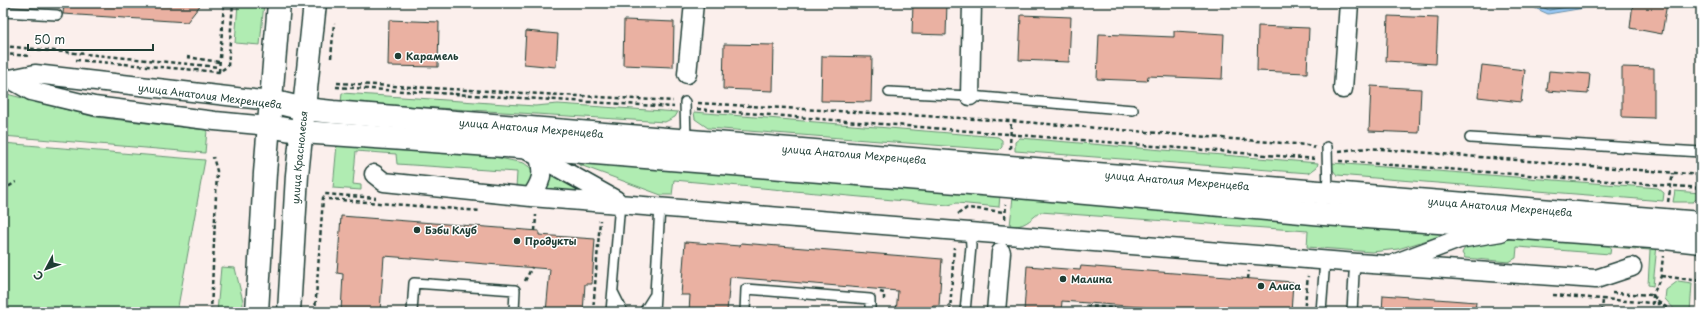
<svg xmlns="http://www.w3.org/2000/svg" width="1704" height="315" font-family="'Playpen Sans',sans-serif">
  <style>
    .green { fill: #b0ecb2; stroke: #689473 }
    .water { fill: #99c8f5; stroke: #6890a8 }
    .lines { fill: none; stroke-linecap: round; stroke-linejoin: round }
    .shore { stroke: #507581; stroke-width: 1 }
    .building { fill: #eab1a2; stroke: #1f3d34 }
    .lane-casing { stroke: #1f3d34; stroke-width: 12 }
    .street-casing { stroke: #1f3d34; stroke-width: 21 }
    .secondary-casing { stroke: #1f3d34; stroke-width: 25 }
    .path { stroke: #1f3d34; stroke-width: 2.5; stroke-dasharray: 4 3; stroke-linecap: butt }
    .lane { stroke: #fff; stroke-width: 9 }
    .street { stroke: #fff; stroke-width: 18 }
    .secondary { stroke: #fff; stroke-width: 22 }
    .poi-dot { fill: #1f3d34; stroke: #fff; stroke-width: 1.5 }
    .labels { text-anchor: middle; stroke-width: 3; stroke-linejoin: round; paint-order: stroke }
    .poi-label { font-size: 10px; font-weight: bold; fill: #1f3d34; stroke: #fff; text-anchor: start }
    .street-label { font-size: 10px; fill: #1f3d34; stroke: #fff }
  </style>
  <rect width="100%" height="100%" fill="#fbefec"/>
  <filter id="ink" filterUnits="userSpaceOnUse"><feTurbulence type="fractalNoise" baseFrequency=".025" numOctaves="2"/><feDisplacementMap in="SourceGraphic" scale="8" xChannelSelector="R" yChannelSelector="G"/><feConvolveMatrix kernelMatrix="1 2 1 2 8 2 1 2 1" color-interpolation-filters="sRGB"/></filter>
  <g filter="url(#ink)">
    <!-- green -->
    <path class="green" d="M 238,3 L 264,3 L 260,45 L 235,43 Z
      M 3,93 L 95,117 L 207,130 L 205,153 L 3,136 Z
      M 342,93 L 535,106 L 558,104 L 678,112 L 675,117 L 665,122 L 341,102 Z
      M 694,112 L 998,137 L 1002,140 L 1002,147 L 999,150 L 708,128 L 695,119 Z
      M 1020,138 L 1318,163 L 1317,167 L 1309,173 L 1015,151 L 1015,142 Z
      M 3,143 L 205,160 L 177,312 L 3,312 Z
      M 337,144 L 484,155 L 524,163 L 532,169 L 534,175 L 529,186 L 523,188 L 516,188 L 517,172 L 397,164 L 396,154 L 356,151 L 353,184 L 361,185 L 361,190 L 333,188 Z
      M 575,162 L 1000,195 L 999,207 L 957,203 L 948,205 L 674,180 L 672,195 L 661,195 L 580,165 Z
      M 1332,163 L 1658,188 L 1664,193 L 1663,201 L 1337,175 L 1332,169 Z
      M 547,168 L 601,197 L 540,193 Z
      M 1675,191 L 1701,193 L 1701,194 L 1693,202 L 1673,202 Z
      M 1013,196 L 1463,229 L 1398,249 L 1372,252 L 1307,247 L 1308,231 L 1040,212 C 1029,221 1024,227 1010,226 Z
      M 1547,235 L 1657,245 L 1653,286 L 1648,285 L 1650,250 L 1611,247 L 1610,254 L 1517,247 L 1516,258 L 1509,262 L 1465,258 L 1462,253 L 1467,244 Z
      M 221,267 L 235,268 L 243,301 L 243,312 L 217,312 Z
      M 1678,281 L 1692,283 L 1690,312 L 1677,312 L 1665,299 L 1666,290 Z"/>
    <!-- water -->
    <path class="water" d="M 1524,3 L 1585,3 L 1584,8 L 1548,14 Z"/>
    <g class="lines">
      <!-- shore -->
      <path class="shore" d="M 1533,3 L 1549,10 L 1579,5 L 1581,3"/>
    </g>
    <!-- building -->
    <path class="building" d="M 64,3 L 202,3 L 187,22 L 63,14 Z
      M 913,3 L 947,3 L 946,35 L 912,34 Z
      M 1633,3 L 1667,3 L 1662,34 L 1630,28 Z
      M 1021,15 L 1071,17 L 1069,62 L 1019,60 Z
      M 1388,16 L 1438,18 L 1436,64 L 1386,61 Z
      M 389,20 L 439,22 L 438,67 L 388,66 Z
      M 624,20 L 674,22 L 673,67 L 623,65 Z
      M 1258,26 L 1309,28 L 1307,73 L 1257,71 Z
      M 526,31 L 558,34 L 556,67 L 524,64 Z
      M 1174,31 L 1224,34 L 1222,79 L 1148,76 L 1147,81 L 1097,79 L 1099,34 L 1174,37 Z
      M 724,44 L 774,45 L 773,91 L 723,89 Z
      M 822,56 L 872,57 L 871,102 L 821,101 Z
      M 1482,65 L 1525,70 L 1521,102 L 1478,97 Z
      M 1622,67 L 1654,68 L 1654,118 L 1622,117 Z
      M 1549,71 L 1590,74 L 1588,94 L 1547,91 Z
      M 1371,86 L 1421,89 L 1419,133 L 1369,131 Z
      M 341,216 L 539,231 L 539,235 L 595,239 L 592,284 L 585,284 L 583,312 L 546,312 L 550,269 L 384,256 L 380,312 L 341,312 L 343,274 L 337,273 Z
      M 685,242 L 740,246 L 741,243 L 942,259 L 939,306 L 932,306 L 931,312 L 896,312 L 898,291 L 730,277 L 727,312 L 689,312 L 690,295 L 681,295 Z
      M 1027,266 L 1080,270 L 1081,266 L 1293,282 L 1291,312 L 1205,312 L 1062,301 L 1061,312 L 1024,312 Z
      M 1383,295 L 1476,302 L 1475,312 L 1382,312 Z"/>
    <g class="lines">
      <!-- lane casing -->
      <g class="lane-casing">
        <path id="lane" d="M 3,12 L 57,15
          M 889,92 L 970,96 L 1133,110
          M 685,102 L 686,141
          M 1470,138 L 1701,152
          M 1327,147 L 1328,193
          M 613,292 L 623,312
          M 412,312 L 414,283 L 515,290 L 514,312
          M 611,312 L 620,203
          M 644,312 L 654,296
          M 654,312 L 660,206
          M 745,312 L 746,289 L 870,299 L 870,312
          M 965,312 L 971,246 L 970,232
          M 1321,312 L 1325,260
          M 1352,312 L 1354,274 L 1357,263"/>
      </g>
      <!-- street casing -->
      <g class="street-casing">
        <path id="street" d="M 687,74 L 694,3
          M 3,78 L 10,79 L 35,74 L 271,101
          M 10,79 L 31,91 L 94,106 L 215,121 L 269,126
          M 1343,89 L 1349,3
          M 970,96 L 972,3
          M 523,148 L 616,200
          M 374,174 L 384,182 L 531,197 L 1357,263 L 1596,279 L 1632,267
          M 531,197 C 541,182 544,175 539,157
          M 1396,263 L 1459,239 L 1501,232
          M 996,312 L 1001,252"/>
      </g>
      <!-- secondary casing -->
      <g class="secondary-casing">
        <g id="secondary">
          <path id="s1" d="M 271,101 L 304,109 L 333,112 L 1701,223"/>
          <path d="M 269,126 L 302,132 L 520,147 L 1007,186 L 1324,214 L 1665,238 L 1701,242"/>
          <path d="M 257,312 L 265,173 L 279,3"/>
          <path id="s2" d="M 289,312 L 297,175 L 315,3"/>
        </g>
      </g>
      <!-- path -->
      <path class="path" d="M 3,46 L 219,67
        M 3,54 L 31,56
        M 187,57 L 219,62
        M 331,58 L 334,23
        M 76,60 L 219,72 L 228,66 L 233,3
        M 219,72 L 224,3
        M 337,83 L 673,101
        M 336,87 L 674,107
        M 698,103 L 1011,121 L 1307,145 L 1315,148
        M 697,109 L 1316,159
        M 1010,149 L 1011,121
        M 1339,151 L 1368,148 L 1701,175
        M 1339,161 L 1701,188
        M 3,190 L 16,182
        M 328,199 L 481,211
        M 1668,202 L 1673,173
        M 958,214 L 967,208 L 1005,212
        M 1005,219 L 1006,204
        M 535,231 L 536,215
        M 1661,276 L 1701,281
        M 1248,279 L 1249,271
        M 525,281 L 532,267
        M 880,292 L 884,293 L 884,300
        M 1612,293 L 1653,295 L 1658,302 L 1658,312
        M 1553,295 L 1652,303 L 1658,302 L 1674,312
        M 211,312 L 217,171 L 213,157
        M 315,312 L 323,198 L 325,194 L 376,198
        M 593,312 L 600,220
        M 950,312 L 954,247
        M 1084,312 L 1085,306 L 1170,312
        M 1304,312 L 1308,276
        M 1602,312 L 1603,299
        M 1652,312 L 1653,295 L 1661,276 L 1663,256"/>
      <!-- lane -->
      <use href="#lane" class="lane"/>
      <!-- street -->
      <use href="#street" class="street"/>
      <!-- secondary -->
      <use href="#secondary" class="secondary"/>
    </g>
  </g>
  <!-- markers -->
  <g class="poi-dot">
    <circle cx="398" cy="56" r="4"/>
    <circle cx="417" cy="230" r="4"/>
    <circle cx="517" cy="241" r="4"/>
    <circle cx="1063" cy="279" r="4"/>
    <circle cx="1261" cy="286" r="4"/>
  </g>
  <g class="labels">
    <!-- poi labels -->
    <g class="poi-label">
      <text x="406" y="60">Карамель</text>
      <text x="425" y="234">Бэби Клуб</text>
      <text x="525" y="245">Продукты</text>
      <text x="1071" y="283">Малина</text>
      <text x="1269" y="290">Алиса</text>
    </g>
    <!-- street labels -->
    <g class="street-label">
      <text transform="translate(210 96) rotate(7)" y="4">улица Анатолия Мехренцева</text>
      <text dy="4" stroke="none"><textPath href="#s1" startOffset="262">улица Анатолия Мехренцева</textPath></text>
      <text dy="4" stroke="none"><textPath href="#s1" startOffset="586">улица Анатолия Мехренцева</textPath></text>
      <text dy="4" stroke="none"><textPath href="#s2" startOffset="155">улица Краснолесья</textPath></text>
      <text dy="4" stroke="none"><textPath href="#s1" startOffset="910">улица Анатолия Мехренцева</textPath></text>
      <text dy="4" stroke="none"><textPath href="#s1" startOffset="1234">улица Анатолия Мехренцева</textPath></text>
    </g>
  </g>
  <!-- margin -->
  <rect width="1704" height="315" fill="none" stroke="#fff" stroke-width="16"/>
  <rect x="8" y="8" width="1688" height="299" fill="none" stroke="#1f3d34" stroke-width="1.5" filter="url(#ink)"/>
  <!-- north arrow -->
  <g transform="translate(46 269) rotate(229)" stroke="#ffffff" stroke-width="3" paint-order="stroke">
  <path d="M0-3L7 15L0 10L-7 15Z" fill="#1f3d34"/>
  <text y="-6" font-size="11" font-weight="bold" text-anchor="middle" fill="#1f3d34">С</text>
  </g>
  <!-- scale -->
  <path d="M28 44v6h125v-6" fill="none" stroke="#1f3d34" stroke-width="2"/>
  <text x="34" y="44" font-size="12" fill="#1f3d34" stroke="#ffffff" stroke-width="3" paint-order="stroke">50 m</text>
</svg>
